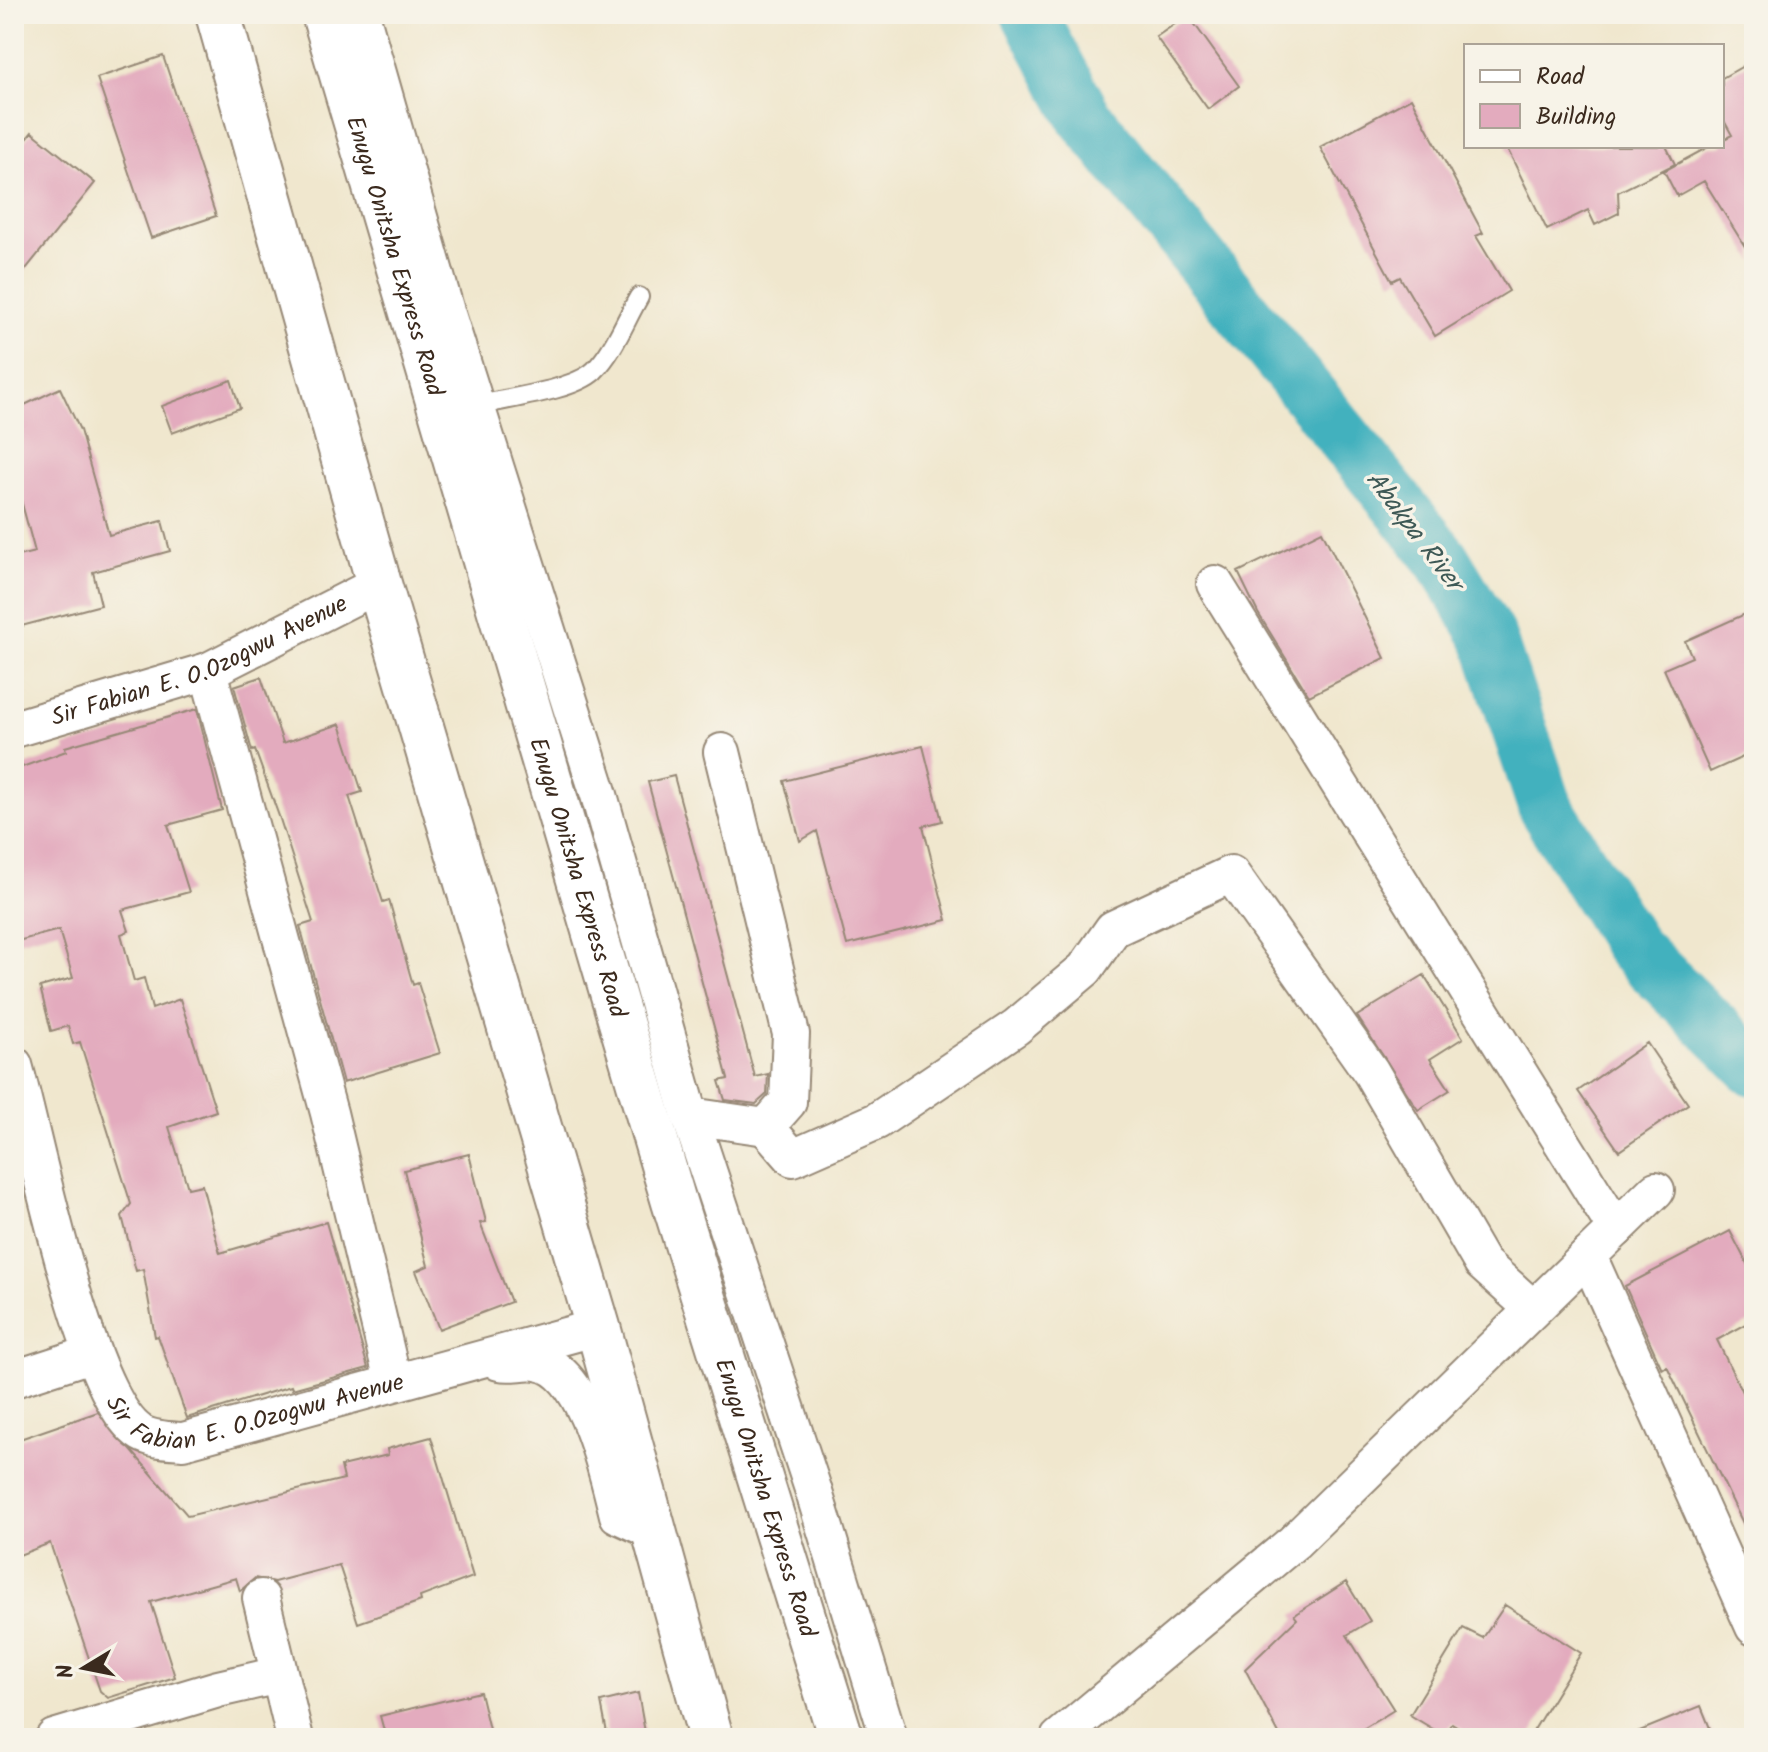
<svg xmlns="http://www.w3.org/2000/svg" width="1768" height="1752" font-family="Kalam,sans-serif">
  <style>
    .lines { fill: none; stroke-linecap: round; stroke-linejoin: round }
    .river { stroke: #43b1be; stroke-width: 56 }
    .building { fill: #e3abbe }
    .service-casing { stroke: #968876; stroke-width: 22 }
    .minor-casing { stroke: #968876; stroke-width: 40 }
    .trunk-casing { stroke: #968876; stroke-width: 48 }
    .service { stroke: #fff; stroke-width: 18 }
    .minor { stroke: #fff; stroke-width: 36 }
    .trunk { stroke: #fff; stroke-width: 44 }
    .labels { text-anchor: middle; stroke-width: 7; stroke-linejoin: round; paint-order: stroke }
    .street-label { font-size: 24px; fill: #3b2a1e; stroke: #f7f3e8 }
    .water-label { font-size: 26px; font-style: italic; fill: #3e5956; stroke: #f7f3e8 }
  </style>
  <rect width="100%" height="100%" fill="#f7f3e8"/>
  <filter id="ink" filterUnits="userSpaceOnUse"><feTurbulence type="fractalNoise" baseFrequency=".0125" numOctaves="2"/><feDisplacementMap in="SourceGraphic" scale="16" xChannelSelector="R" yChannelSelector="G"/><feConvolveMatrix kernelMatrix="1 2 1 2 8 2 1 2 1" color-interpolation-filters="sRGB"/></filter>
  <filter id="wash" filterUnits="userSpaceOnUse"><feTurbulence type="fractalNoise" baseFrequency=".006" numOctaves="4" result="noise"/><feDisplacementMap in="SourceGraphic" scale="32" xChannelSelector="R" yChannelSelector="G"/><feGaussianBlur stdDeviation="1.8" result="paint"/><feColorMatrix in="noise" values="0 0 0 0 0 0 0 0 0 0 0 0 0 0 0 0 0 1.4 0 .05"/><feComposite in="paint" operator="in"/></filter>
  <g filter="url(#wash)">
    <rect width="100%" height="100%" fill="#f0e7ce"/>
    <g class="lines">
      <!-- river -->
      <path class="river" d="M 1029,14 L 1084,116 L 1442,559 L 1488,636 L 1546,809 L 1633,948 L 1754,1068"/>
    </g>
    <g id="blocks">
      <!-- building -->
      <path class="building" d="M 1188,15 L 1239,86 L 1208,109 L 1156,37 Z
        M 163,56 L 216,216 L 151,238 L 97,78 Z
        M 1754,60 L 1754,261 L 1704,181 L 1677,196 L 1664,171 L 1710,146 L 1722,146 L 1722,140 L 1732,135 L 1722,117 L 1722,78 Z
        M 1411,98 L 1483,233 L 1476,236 L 1509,291 L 1435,336 L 1400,277 L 1392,281 L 1320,147 Z
        M 32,132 L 95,183 L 14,284 L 14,154 Z
        M 1506,146 L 1666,146 L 1675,164 L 1618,192 L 1619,213 L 1595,225 L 1588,210 L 1547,230 Z
        M 231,380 L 240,408 L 172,433 L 162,406 Z
        M 60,388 L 80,430 L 109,535 L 162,521 L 170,551 L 93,572 L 101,605 L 14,628 L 14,557 L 35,552 L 14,474 L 14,410 Z
        M 1322,531 L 1385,658 L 1309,696 L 1258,613 L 1238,572 Z
        M 1754,610 L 1754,752 L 1710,772 L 1664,669 L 1692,657 L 1685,641 Z
        M 261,677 L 283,743 L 340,724 L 362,792 L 349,796 L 383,902 L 389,900 L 413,985 L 418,983 L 440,1053 L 343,1083 L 300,926 L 313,922 L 280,819 L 255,750 L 252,751 L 234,686 Z
        M 197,709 L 222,810 L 168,825 L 189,892 L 122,910 L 129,931 L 121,934 L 134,981 L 144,978 L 152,1009 L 180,999 L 216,1111 L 169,1127 L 188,1188 L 202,1185 L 220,1253 L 326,1222 L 368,1368 L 292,1389 L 291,1386 L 187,1418 L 158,1336 L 155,1337 L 143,1269 L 136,1271 L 122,1216 L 131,1204 L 80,1042 L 73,1044 L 68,1026 L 51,1031 L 40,987 L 73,978 L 59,930 L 14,942 L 14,770 L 66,751 L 65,747 Z
        M 923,746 L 942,821 L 923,826 L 947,920 L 847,945 L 817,831 L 800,841 L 784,781 Z
        M 674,776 L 755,1077 L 768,1074 L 767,1094 L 756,1104 L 725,1100 L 719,1081 L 728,1079 L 648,782 Z
        M 1424,975 L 1463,1038 L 1430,1059 L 1450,1090 L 1418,1110 L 1357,1016 Z
        M 1647,1043 L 1688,1104 L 1619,1151 L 1578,1091 Z
        M 469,1154 L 486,1222 L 480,1223 L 511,1302 L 439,1329 L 416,1271 L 428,1266 L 404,1170 Z
        M 1730,1231 L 1754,1277 L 1754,1320 L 1717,1340 L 1754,1417 L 1754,1546 L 1667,1366 L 1662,1369 L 1625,1286 Z
        M 98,1412 L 188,1516 L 344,1479 L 341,1466 L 388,1455 L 387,1449 L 431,1437 L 473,1577 L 420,1597 L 421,1601 L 358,1623 L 339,1565 L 274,1582 L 255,1578 L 240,1591 L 236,1578 L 151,1602 L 175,1677 L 108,1698 L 100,1691 L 50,1543 L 14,1557 L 14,1441 Z
        M 1346,1582 L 1370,1621 L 1347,1635 L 1394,1710 L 1348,1738 L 1281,1738 L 1245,1669 L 1297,1619 L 1294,1615 Z
        M 1505,1605 L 1581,1653 L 1529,1738 L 1476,1738 L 1452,1723 L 1443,1735 L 1410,1715 L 1463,1628 L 1483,1638 Z
        M 480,1692 L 491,1738 L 386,1738 L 380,1716 Z
        M 638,1693 L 646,1738 L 608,1738 L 601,1702 Z
        M 1701,1706 L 1714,1738 L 1625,1738 L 1625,1737 Z"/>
    </g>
  </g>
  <g filter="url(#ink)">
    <use href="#blocks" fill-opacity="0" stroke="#968876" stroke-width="2"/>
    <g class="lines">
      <!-- service casing -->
      <g class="service-casing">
        <path id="service" d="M 476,406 C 507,398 572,391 594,371 C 614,351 625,321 639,297"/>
      </g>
      <!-- minor casing -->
      <g class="minor-casing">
        <g id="minor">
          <path d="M 361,14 L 445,308 L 599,795 L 690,1116 L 813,1489 L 889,1738"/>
          <path d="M 1215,584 L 1616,1229"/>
          <path d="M 208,671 L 329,1113 L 393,1381"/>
          <path id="s1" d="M 14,729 L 208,671 L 379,584"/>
          <path id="s2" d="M 14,1065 C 35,1138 84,1398 141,1433 C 153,1440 169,1440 183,1441 L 598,1327"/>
          <path d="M 690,1116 L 766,1127 L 788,1102 L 791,1034 L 722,752"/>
          <path d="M 766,1127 L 793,1158 L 877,1121 L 1016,1027 L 1085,969 L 1113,929 L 1231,874 L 1371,1072 L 1482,1263 L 1533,1309"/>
          <path d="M 1588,1256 L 1754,1627"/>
          <path d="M 499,1362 C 513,1365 523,1360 536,1362 C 586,1367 608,1476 618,1515 L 653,1531"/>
          <path d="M 14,1379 L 91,1354"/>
          <path d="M 261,1598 L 295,1738"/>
          <path d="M 54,1738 L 218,1689 L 279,1675"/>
          <path d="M 1059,1738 L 1294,1542 L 1656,1190"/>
        </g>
      </g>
      <!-- trunk casing -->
      <g class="trunk-casing">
        <g id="trunk">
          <path d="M 218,14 L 379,584 L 598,1327 L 711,1738"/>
          <path id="s3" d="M 324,14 L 674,1202 L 841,1738"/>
        </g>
      </g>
      <!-- service -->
      <use href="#service" class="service"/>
      <!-- minor -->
      <use href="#minor" class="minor"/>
      <!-- trunk -->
      <use href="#trunk" class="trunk"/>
    </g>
  </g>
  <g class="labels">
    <!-- street labels -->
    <g class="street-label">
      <text dy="8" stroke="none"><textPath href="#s3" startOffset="252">Enugu Onitsha Express Road</textPath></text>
      <text dy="8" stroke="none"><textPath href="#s1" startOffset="198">Sir Fabian E. O.Ozogwu Avenue</textPath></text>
      <text dy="8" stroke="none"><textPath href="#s3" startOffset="900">Enugu Onitsha Express Road</textPath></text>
      <text dy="8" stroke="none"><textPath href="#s2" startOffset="506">Sir Fabian E. O.Ozogwu Avenue</textPath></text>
      <text dy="8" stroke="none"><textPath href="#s3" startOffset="1548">Enugu Onitsha Express Road</textPath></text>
    </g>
    <!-- water labels -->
    <g class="water-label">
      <text transform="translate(1415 530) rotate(53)" y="9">Abakpa River</text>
    </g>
  </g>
  <!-- margin -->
  <rect width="1768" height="1752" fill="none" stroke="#f7f3e8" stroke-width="48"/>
  <!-- legend -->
  <rect x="1464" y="44" width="260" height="104" fill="#f7f3e8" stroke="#aca397" stroke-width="2"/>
  <rect x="1480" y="70" width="40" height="12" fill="#ffffff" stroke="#aca397" stroke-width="2"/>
  <text x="1536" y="84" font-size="24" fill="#3b2a1e">Road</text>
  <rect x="1480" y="104" width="40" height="24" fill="#e3abbe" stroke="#aca397" stroke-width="2"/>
  <text x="1536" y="124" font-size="24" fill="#3b2a1e">Building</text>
  <!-- north arrow -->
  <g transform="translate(84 1668) rotate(260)" stroke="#f7f3e8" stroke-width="6" paint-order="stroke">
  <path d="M0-6L14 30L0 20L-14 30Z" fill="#3b2a1e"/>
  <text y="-12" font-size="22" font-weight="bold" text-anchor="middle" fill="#3b2a1e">N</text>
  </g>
</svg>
